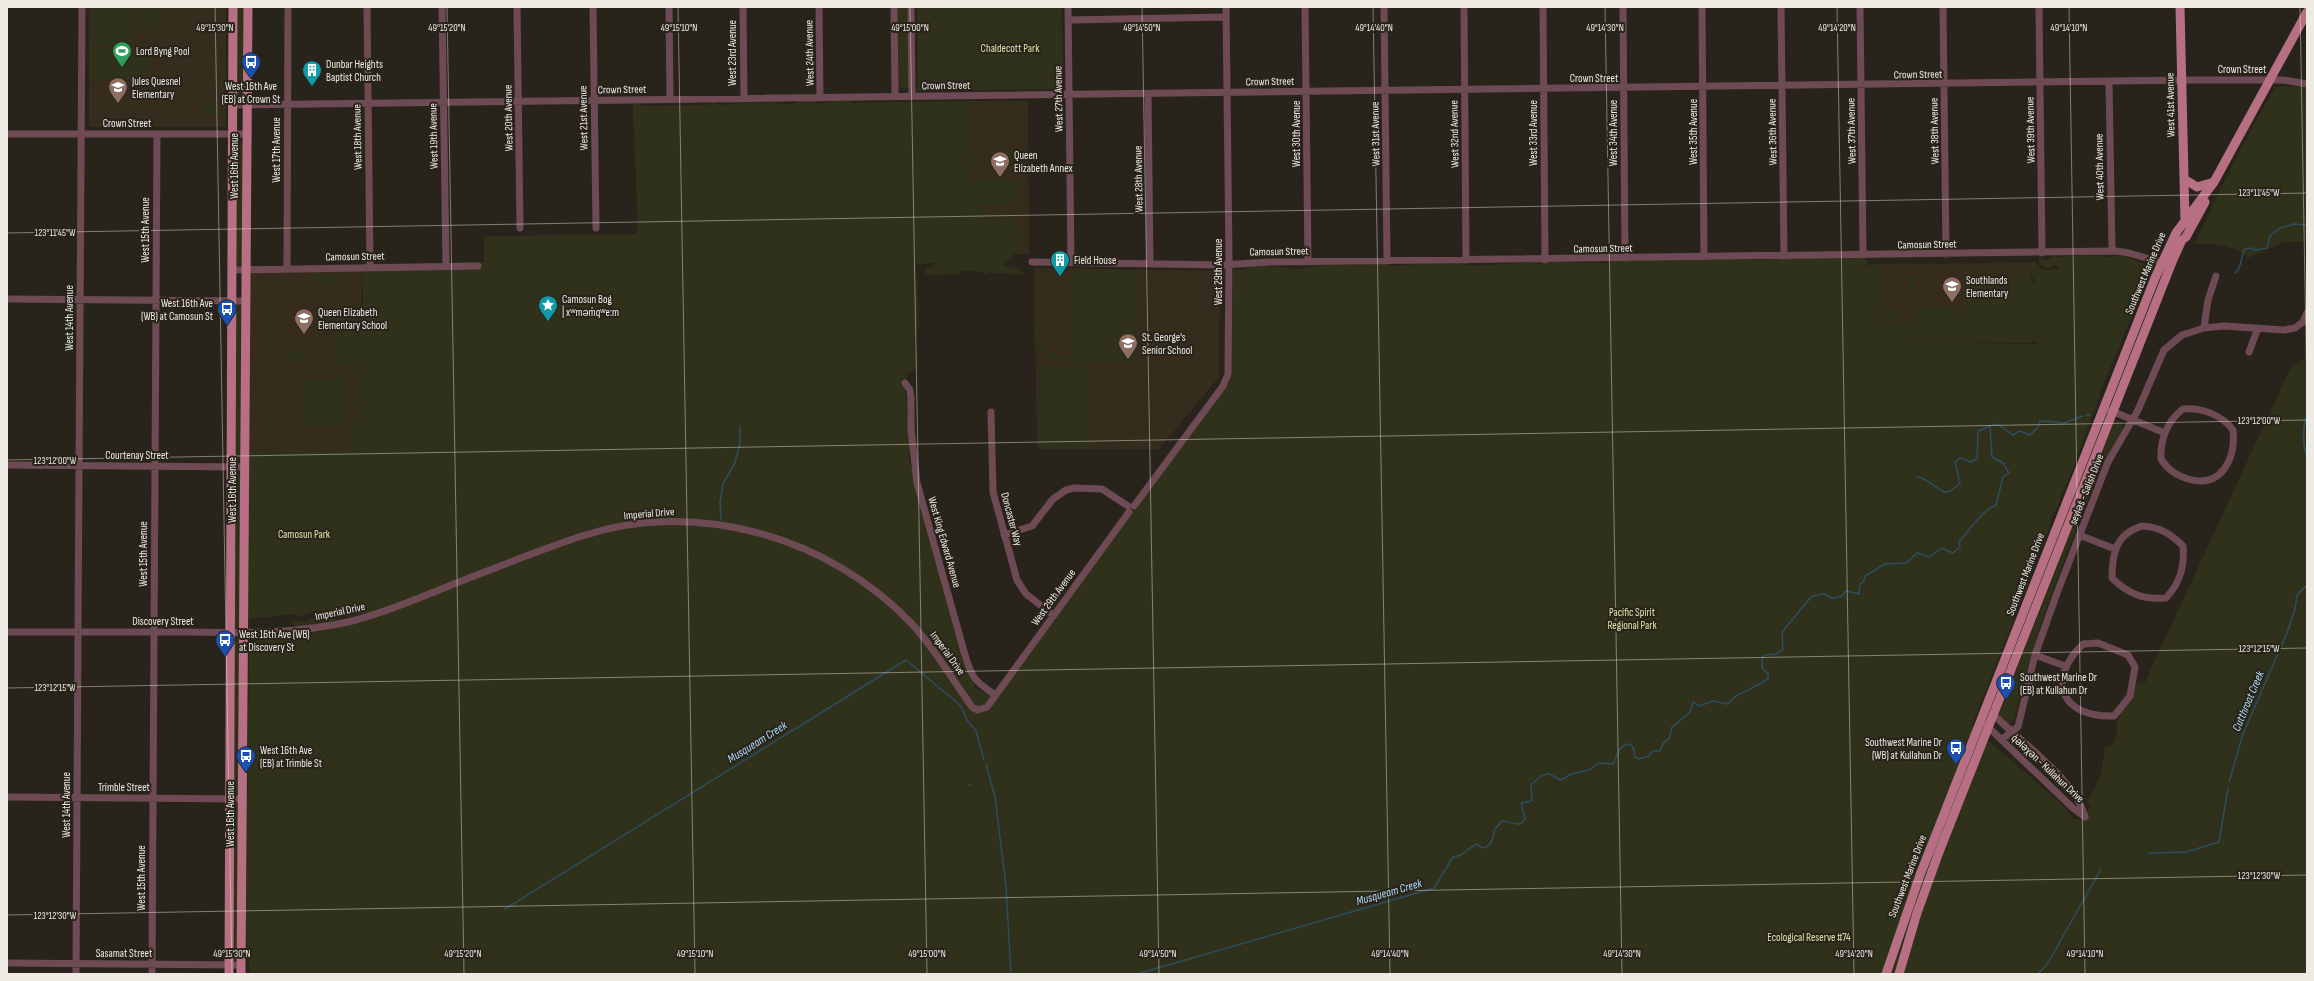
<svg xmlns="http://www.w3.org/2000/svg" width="2314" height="981" font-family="'Sofia Sans Condensed',sans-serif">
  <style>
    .built { fill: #352c1d }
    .green { fill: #30311b; fill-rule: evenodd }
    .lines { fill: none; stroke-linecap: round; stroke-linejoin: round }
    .stream { stroke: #2e4d60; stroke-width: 1.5 }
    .minor { stroke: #6e4b54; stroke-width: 7 }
    .major { stroke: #b77083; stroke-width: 9 }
    .ticks { fill: none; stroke: #eeeae4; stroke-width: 1; stroke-opacity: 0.45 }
    .labels { text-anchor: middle; stroke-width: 4; stroke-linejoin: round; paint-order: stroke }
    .park-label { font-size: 11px; fill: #e0e4a7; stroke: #29241b }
    .poi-label { font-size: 11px; fill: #eeeae4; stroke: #29241b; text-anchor: start }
    .street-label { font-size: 11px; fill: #eeeae4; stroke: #29241b }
    .water-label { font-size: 12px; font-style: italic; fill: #b0defc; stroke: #29241b }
    .ticks-label { font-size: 10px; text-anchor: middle; fill: #eeeae4; stroke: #29241b; stroke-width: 4; stroke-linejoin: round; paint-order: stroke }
  </style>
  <rect width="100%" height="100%" fill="#29241b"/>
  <!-- built -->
  <path class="built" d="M 89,7 L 226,7 L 226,127 L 89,127 L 89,80 L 148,81 L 148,48 L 89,48 Z
    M 970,101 L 1028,101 L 1029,254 L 971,255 Z
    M 2031,263 L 2033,343 L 1873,345 L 1871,264 Z
    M 1034,268 L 1220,271 L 1219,377 L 1159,449 L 1037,449 Z
    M 361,271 L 362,450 L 248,452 L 249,277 L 251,273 Z"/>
  <!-- green -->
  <path class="green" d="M 92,7 L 131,7 L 132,45 L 92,46 Z
    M 133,7 L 160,7 L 160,31 L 133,31 Z
    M 235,7 L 245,7 L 244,93 L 239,100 L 235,91 Z
    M 897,7 L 908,7 L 909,88 L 898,88 Z
    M 917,7 L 1062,7 L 1063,89 L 918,91 Z
    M 89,48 L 148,48 L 148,81 L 89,80 Z
    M 2307,86 L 2307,242 L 2284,242 L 2248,258 C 2232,243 2215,243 2194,244 L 2240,150 L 2275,87 Z
    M 801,99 L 815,101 L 817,104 C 829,104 842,94 852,103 L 970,101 L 973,149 L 970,153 L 973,155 L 975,164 L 970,169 L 973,183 L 977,188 L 978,179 L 1018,180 L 1017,205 L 979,204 L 979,209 L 984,206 L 988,213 L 982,217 L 977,216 L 976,224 L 992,213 L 994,222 L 999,217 L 1008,217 L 1020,226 L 1018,233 L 1023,236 L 1023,240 L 1014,247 L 1016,250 L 1013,256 L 1002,265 L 1019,269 L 1025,275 L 994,273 L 993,270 L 987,274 L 977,271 L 963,271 L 960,274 L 928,275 L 925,272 L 926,269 L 932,267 L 935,263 L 916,264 L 919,324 L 914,345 L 918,361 L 915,370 L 907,374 L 905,399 L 908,398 L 906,419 L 910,424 L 912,451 L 908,456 L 975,688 L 985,693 L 997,693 L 1230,381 L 1233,270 L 1246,270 L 1248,266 L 1266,266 L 1299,269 L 1330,264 L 1349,265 L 1374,262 L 1394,266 L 1453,261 L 1470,266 L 1532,262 L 1545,264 L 1548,261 L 1583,263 L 1607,263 L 1618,260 L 1762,260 L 1771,258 L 1862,258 L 1868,261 L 1863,267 L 1870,264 L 1871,271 L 1872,266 L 1882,266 L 1883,304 L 1873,304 L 1873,306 L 1882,305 L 1886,308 L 1897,308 L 1898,320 L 1882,320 L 1882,307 L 1875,311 L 1882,322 L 1915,321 L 1915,308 L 1956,308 L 1956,313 L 1968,313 L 1967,279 L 2016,279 L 2016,274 L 2029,273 L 2032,283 L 2035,282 L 2030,272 L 2032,262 L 2036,262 L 2042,270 L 2059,269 L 2056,265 L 2048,268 L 2039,264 L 2039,257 L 2047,260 L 2055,256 L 2063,258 L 2067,256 L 2097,255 L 2109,257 L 2122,255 L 2145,264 L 2153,263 L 2154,269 L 2151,271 L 2105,380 L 2068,482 L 2064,487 L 2058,506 L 2052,516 L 2047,535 L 2043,540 L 2027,587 L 1972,725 L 1979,732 L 1983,727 L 1982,735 L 2065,807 L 2074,819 L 2080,820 L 2091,805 L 2088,804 L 2087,800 L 2093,792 L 2101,773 L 2105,748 L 2113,745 L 2117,732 L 2117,721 L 2138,682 L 2144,684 L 2290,369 L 2304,359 L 2307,349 L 2307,974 L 250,974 L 246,926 L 249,649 L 252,651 L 254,649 L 253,645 L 258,638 L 319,632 L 367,620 L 367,613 L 349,617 L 343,615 L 334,621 L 299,627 L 295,626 L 293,623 L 296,621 L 301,622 L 313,618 L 315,620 L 321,613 L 313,612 L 299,617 L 296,614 L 247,619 L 248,452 L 352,450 L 352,418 L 354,416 L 362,419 L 363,417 L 357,413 L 354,408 L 357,386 L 354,372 L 357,364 L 336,364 L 335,319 L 357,319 L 358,363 L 358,326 L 363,316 L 362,264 L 484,262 L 484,236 L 635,234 L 638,227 L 633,111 L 633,105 L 635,103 L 644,106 L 707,105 L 713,102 L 719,105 L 755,102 L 763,104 L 767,102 C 778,103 791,108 801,99 ZM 2032,339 L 2039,344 L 1886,344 L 2032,342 Z
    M 218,104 L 219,115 L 200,117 L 199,106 Z
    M 239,138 L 242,141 L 242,263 L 239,266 L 236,265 L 237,139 Z
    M 1008,146 L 1023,151 L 1023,174 L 998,166 L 1000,159 L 1003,160 Z
    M 1071,271 L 1136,271 L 1135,363 L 1070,362 Z
    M 1912,274 L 1929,279 L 1915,281 L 1912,291 L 1909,292 L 1907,289 L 1909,277 L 1912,277 Z
    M 313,275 L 335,275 L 335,284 L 313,284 Z
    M 238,304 L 241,308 L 240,458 L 237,463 L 235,462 L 235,307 Z
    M 1035,321 L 1039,322 C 1034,342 1048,357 1068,357 L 1068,361 L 1052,361 L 1052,359 C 1037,351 1031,337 1035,321 Z
    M 305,351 L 306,363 L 287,363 L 287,352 Z
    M 1040,366 L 1091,366 L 1091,448 L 1040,448 Z
    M 301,378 L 347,378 L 348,426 L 302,427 Z
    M 2105,417 L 2106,418 L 2001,682 L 2004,673 Z
    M 2116,420 L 2121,422 L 2122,428 C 2116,443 2107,456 2100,471 C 2066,552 2034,633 2015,719 L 2009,725 L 2000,717 L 2000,712 L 2113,423 Z
    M 237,470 L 240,475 L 240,625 L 238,628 L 234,627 Z
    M 237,637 L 239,640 L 238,791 L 235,795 L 235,638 Z
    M 236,802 L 238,803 L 237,960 L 234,961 L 233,803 Z"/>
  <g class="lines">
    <!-- stream -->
    <path class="stream" d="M 2235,273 C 2243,266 2240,257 2245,249 L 2252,248 L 2255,250 L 2267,248 L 2270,236 L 2280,228 L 2294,224 L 2307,225
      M 2307,414 C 2303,426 2302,445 2307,457
      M 2086,415 L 2090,415
      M 1917,477 C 1930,479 1933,488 1945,492 L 1951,491 L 1960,483 L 1955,462 L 1960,458 L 1971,462 L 1977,459 L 1978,431 L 1990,426
      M 721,520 L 720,502 L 723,484 L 734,465 L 740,444 L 740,427
      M 1750,689 L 1768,679 L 1768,674 L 1762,668 L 1762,658 L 1765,655 L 1776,654 L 1783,650 L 1782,632 L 1812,596 L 1824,594 L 1833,598 L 1842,596 L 1846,591 L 1859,594 L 1860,584 L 1864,581 L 1865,576 L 1885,564 L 1906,563 L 1917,553 L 1929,557 L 1942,548 L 1953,553 L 1960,547 L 1959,542 C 1971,529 1979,513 1996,505 L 2003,477 L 2009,473 L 2003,463 L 1992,457 L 1990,426 L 1998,424 L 2013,435 L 2020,431 L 2030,435 L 2038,427 L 2040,421 L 2065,423 L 2082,416
      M 986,764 L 995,797 L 1006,886 L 1011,974
      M 2229,782 L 2243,734 L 2287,633 L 2295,609 L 2297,595 L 2307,585
      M 969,785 L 971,785
      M 2149,853 L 2186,852 L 2219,842 L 2228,788
      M 505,909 L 906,660 L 961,706 L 967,720 L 976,731 L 984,760
      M 1137,974 L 1434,888 L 1453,857 L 1461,855 L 1476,844 L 1483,848 C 1494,845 1492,838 1495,829 C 1496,827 1500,824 1502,821 C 1511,821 1520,829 1525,819 L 1521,803 L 1529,802 L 1532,800 L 1531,785 L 1542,775 L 1549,774 L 1561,780 L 1571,774 L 1589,770 L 1599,763 L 1613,764 C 1619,755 1617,745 1630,744 L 1633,747 L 1635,757 L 1639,759 L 1649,756 L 1653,751 L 1660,751 L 1664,742 L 1669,739 L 1672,727 L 1690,712 L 1693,702 L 1699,706 L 1713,701 L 1727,704 L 1736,696 L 1748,690
      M 2038,974 L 2048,963 L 2101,869"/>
    <!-- minor -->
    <path class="minor" d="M 367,7 L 370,267
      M 442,7 L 446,265
      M 517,7 L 520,228
      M 593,7 L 596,228
      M 669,7 L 670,99
      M 743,7 L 744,99
      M 819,7 L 820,98
      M 894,7 L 895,96
      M 911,7 L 912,96
      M 1068,7 L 1071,263
      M 1305,7 L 1308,262
      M 1384,7 L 1387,261
      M 1464,7 L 1466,260
      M 1543,7 L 1545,260
      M 1623,7 L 1625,258
      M 1702,7 L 1704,257
      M 1781,7 L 1784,256
      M 1860,7 L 1863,255
      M 1943,7 L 1946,254
      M 2039,7 L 2042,253
      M 1069,20 L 1226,17
      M 2109,82 L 2112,251
      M 1148,94 L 1150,264
      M 232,105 L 2189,80 L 2284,80 L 2307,84
      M 7,134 L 246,134
      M 1032,262 L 1223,265 L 1269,262 L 2116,251 L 2129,253 L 2166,264
      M 287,269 L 288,7
      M 232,270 L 478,266
      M 7,299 L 245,301
      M 2204,328 L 2208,300 L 2216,276
      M 2249,352 L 2258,328
      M 905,383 L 910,390 L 911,399 L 911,429 L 917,483 L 965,655 C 973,680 974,680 995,695
      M 2183,409 C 2201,407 2222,415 2233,430 C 2236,459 2221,489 2188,479 C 2176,475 2168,470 2161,459 C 2160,440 2167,421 2183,409 Z
      M 2109,410 L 2165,433
      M 991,412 L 993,492 L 1017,580 L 1026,594 L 1053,615
      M 7,465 L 244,467
      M 1134,506 L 1223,386 L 1228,374 L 1229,258 L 1226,7
      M 2142,526 C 2160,527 2171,534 2183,546 C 2185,567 2180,583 2166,598 C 2144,600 2128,594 2112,578 C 2112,553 2116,534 2142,526 Z
      M 1004,535 L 1032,526 L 1053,499 L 1066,490 L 1074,488 L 1102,489 L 1128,506
      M 2079,535 L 2115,549
      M 78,628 L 82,7
      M 7,632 L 74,632
      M 82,632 C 118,632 154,632 190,632 C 244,633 299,634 352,621 C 384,613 414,600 444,588 C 490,570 536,551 582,536 C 696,498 830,537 912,624 C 935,649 952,679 972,707 L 978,710 L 987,707 L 1129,512
      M 2098,643 L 2128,655 L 2135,667 L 2130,696 L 2114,716 C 2062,718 2045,681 2083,644 Z
      M 2035,655 L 2065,666
      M 1993,714 C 2022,744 2074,777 2085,817
      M 1986,725 L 2074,809 L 2085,817
      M 2002,740 L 2011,731 L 2018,727 L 2035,655 L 2057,593 L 2108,462 L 2138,410 L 2164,350 L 2182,335 L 2204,328 L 2224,326 L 2284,330 L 2295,328 L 2303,322 L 2307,313
      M 7,797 L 242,799
      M 7,963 L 241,965
      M 76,974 L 78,636
      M 152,974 L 157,134"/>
    <!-- major -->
    <path class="major" d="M 2180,7 L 2185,221
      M 2184,179 L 2197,187 L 2214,182
      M 229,974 L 233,7
      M 241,974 L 248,7
      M 1886,974 L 1920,875 L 2155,278 L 2176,233 L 2214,182 L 2307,12
      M 1899,974 L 1917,913 L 1939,852 L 2172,262 L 2182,240 L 2186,237 L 2205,202"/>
  </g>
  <!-- ticks -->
  <path class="ticks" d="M 215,7 L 232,974M 447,7 L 464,974M 678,7 L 695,974M 910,7 L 927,974M 1142,7 L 1159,974M 1373,7 L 1390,974M 1605,7 L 1622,974M 1837,7 L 1854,974M 2069,7 L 2085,974M 2300,7 L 2307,395M 7,233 L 2307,193M 7,460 L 2307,420M 7,688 L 2307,648M 7,915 L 2307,875"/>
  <!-- icons -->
  <defs>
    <g id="stadium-pin" transform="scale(1)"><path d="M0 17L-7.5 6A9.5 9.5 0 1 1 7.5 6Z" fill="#2e9e5b" stroke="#29241b"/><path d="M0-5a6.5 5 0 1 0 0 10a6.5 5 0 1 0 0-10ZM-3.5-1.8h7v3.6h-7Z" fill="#fff"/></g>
    <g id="bus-pin" transform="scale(1)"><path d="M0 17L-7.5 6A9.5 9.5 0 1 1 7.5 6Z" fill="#1a4fb4" stroke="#29241b"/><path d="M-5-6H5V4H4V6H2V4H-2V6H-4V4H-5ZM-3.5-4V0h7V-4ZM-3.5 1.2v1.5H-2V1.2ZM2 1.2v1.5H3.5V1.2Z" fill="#fff"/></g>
    <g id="building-pin" transform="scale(1)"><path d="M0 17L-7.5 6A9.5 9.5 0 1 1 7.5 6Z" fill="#0f9aa8" stroke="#29241b"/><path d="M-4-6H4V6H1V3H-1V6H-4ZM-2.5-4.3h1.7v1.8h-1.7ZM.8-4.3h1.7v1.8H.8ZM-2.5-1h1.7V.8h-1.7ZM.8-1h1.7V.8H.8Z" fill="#fff"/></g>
    <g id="school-pin" transform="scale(1)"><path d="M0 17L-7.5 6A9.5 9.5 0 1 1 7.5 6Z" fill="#8d6e63" stroke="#29241b"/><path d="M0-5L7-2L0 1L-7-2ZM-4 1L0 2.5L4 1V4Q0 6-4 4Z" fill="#fff"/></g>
    <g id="sight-pin" transform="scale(1)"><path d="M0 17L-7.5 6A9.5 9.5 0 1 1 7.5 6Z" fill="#0f9aa8" stroke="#29241b"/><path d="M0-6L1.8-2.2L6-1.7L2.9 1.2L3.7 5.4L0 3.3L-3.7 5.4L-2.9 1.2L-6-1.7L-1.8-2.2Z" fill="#fff"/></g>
  </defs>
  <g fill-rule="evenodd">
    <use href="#stadium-pin" x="122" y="51"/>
    <use href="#bus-pin" x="251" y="62"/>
    <use href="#building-pin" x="312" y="70"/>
    <use href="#school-pin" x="118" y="87"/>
    <use href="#school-pin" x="1000" y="161"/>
    <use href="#building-pin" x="1060" y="260"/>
    <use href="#school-pin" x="1952" y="286"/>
    <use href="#sight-pin" x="548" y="305"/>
    <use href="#bus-pin" x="227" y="309"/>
    <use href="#school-pin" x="304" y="318"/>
    <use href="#school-pin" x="1128" y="343"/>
    <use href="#bus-pin" x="225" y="640"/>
    <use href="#bus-pin" x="2006" y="683"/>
    <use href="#bus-pin" x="1956" y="748"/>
    <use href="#bus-pin" x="246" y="756"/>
  </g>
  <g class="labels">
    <!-- park labels -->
    <g class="park-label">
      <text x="1010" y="52">Chaldecott Park</text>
      <text x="304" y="538">Camosun Park</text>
      <text x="1632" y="616">Pacific Spirit<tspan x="1632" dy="13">Regional Park</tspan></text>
      <text x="1809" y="941">Ecological Reserve #74</text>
    </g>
    <!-- poi labels -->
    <g class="poi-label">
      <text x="136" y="55">Lord Byng Pool</text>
      <text x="326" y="68">Dunbar Heights<tspan x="326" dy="13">Baptist Church</tspan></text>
      <text x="132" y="85">Jules Quesnel<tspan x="132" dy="13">Elementary</tspan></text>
      <text x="251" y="90" text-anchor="middle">West 16th Ave<tspan x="251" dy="13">(EB) at Crown St</tspan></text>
      <text x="1014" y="159">Queen<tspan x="1014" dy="13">Elizabeth Annex</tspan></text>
      <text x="1074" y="264">Field House</text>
      <text x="1966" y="284">Southlands<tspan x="1966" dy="13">Elementary</tspan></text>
      <text x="562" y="303">Camosun Bog<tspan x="562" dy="13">| xʷməm̓qʷe:m</tspan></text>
      <text x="213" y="307" text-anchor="end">West 16th Ave<tspan x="213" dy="13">(WB) at Camosun St</tspan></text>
      <text x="318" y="316">Queen Elizabeth<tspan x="318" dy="13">Elementary School</tspan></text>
      <text x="1142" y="341">St. George's<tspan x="1142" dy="13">Senior School</tspan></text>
      <text x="239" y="638">West 16th Ave (WB)<tspan x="239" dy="13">at Discovery St</tspan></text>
      <text x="2020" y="681">Southwest Marine Dr<tspan x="2020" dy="13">(EB) at Kullahun Dr</tspan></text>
      <text x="1942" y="746" text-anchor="end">Southwest Marine Dr<tspan x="1942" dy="13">(WB) at Kullahun Dr</tspan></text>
      <text x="260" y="754">West 16th Ave<tspan x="260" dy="13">(EB) at Trimble St</tspan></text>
    </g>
    <!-- street labels -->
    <g class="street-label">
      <text transform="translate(732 53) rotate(-90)" y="4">West 23rd Avenue</text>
      <text transform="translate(809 53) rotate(-91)" y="4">West 24th Avenue</text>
      <text x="2242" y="73">Crown Street</text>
      <text transform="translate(1918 74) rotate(-1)" y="4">Crown Street</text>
      <text x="1594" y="82">Crown Street</text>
      <text transform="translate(1270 81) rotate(-1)" y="4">Crown Street</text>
      <text transform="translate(946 85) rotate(-1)" y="4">Crown Street</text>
      <text transform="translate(622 89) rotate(-1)" y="4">Crown Street</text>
      <text transform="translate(1058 99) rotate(-91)" y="4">West 27th Avenue</text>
      <text transform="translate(2170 105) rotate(-91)" y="4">West 41st Avenue</text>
      <text transform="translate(508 118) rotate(-91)" y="4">West 20th Avenue</text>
      <text transform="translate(583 118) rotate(-91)" y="4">West 21st Avenue</text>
      <text x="127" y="127">Crown Street</text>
      <text transform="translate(2030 130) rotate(-91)" y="4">West 39th Avenue</text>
      <text transform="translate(1851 131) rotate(-91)" y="4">West 37th Avenue</text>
      <text transform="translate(1934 131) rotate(-91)" y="4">West 38th Avenue</text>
      <text transform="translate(1693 132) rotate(-90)" y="4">West 35th Avenue</text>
      <text transform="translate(1772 132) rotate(-91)" y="4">West 36th Avenue</text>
      <text transform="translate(1533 133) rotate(-90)" y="4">West 33rd Avenue</text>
      <text transform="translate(1613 133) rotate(-90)" y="4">West 34th Avenue</text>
      <text transform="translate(1296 134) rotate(-90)" y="4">West 30th Avenue</text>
      <text transform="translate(1375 134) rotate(-91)" y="4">West 31st Avenue</text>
      <text transform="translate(1454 134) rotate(-91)" y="4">West 32nd Avenue</text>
      <text transform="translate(433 136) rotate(-91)" y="4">West 19th Avenue</text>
      <text transform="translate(357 137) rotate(-91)" y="4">West 18th Avenue</text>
      <text transform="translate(276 150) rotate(-90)" y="4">West 17th Avenue</text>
      <text transform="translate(234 166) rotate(-90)" y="4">West 16th Avenue</text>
      <text transform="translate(2099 167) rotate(-91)" y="4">West 40th Avenue</text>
      <text transform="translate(1138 179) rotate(-91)" y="4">West 28th Avenue</text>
      <text transform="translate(145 230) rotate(-90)" y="4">West 15th Avenue</text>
      <text transform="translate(1927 244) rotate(-1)" y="4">Camosun Street</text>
      <text transform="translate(1603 248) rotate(-1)" y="4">Camosun Street</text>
      <text transform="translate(1279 251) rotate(-1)" y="4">Camosun Street</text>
      <text transform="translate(355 256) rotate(-1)" y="4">Camosun Street</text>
      <text transform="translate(1218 272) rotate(-90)" y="4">West 29th Avenue</text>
      <text transform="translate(2145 273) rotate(-67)" y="4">Southwest Marine Drive</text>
      <text transform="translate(69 318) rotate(-90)" y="4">West 14th Avenue</text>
      <text x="137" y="459">Courtenay Street</text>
      <text transform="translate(2086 489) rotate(-68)" y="4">seyləš - Salish Drive</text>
      <text transform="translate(232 490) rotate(-90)" y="4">West 16th Avenue</text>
      <text transform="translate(649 513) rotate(-5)" y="4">Imperial Drive</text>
      <text transform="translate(1012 519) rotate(75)" y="4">Doncaster Way</text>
      <text transform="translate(945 542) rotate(74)" y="4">West King Edward Avenue</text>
      <text transform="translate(143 554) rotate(-90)" y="4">West 15th Avenue</text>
      <text transform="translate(2025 574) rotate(-69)" y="4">Southwest Marine Drive</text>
      <text transform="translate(1053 597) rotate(-54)" y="4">West 29th Avenue</text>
      <text transform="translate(340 611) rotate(-12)" y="4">Imperial Drive</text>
      <text x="163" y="625">Discovery Street</text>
      <text transform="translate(948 653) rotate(54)" y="4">Imperial Drive</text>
      <text transform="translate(2048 768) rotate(43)" y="4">q̓ələχən - Kullahun Drive</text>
      <text x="124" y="791">Trimble Street</text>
      <text transform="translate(66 805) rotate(-90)" y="4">West 14th Avenue</text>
      <text transform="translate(230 814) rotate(-90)" y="4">West 16th Avenue</text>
      <text transform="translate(1907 876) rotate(-69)" y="4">Southwest Marine Drive</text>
      <text transform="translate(141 878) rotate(-90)" y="4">West 15th Avenue</text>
      <text x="124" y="957">Sasamat Street</text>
    </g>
    <!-- water labels -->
    <g class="water-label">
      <text transform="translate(2248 701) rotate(-67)" y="4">Cutthroat Creek</text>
      <text transform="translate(757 742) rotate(-32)" y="4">Musqueam Creek</text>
      <text transform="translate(1389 892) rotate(-16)" y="4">Musqueam Creek</text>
    </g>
  </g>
  <g class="ticks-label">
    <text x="215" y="31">49°15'30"N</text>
    <text x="447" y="31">49°15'20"N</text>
    <text x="679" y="31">49°15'10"N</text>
    <text x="910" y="31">49°15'00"N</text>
    <text x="1142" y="31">49°14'50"N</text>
    <text x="1374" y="31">49°14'40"N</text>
    <text x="1605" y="31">49°14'30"N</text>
    <text x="1837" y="31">49°14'20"N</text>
    <text x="2069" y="31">49°14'10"N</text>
    <text x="2259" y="196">123°11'45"W</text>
    <text x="55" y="236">123°11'45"W</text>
    <text x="2259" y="424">123°12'00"W</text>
    <text x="55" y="464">123°12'00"W</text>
    <text x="2259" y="652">123°12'15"W</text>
    <text x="55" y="691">123°12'15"W</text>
    <text x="2259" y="879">123°12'30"W</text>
    <text x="55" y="919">123°12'30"W</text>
    <text x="232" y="957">49°15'30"N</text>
    <text x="463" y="957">49°15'20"N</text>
    <text x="695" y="957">49°15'10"N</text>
    <text x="927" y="957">49°15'00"N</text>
    <text x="1158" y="957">49°14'50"N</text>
    <text x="1390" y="957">49°14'40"N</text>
    <text x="1622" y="957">49°14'30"N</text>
    <text x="1854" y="957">49°14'20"N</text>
    <text x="2085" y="957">49°14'10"N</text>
  </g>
  <!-- border -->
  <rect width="2314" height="981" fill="none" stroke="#eeeae4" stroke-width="16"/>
</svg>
